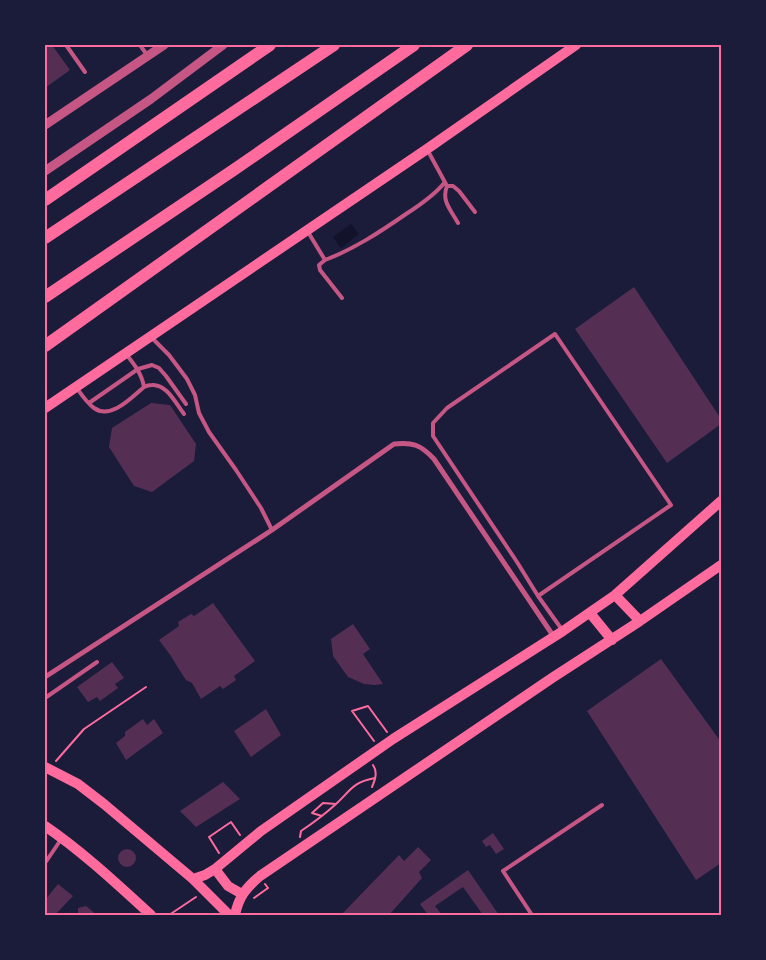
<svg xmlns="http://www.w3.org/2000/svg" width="766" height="960" font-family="'IBM Plex Sans',sans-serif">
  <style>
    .water { fill: #12122b }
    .building { fill: #542f53 }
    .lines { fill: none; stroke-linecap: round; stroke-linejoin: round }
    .path { stroke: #ff6b9d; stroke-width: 2 }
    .service { stroke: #c65784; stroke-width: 4 }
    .minor { stroke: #c65784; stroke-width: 5 }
    .tertiary { stroke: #c65784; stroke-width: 9 }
    .secondary { stroke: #ff6b9d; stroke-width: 10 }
    .motorway { stroke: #ff6b9d; stroke-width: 12 }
    .neatline { fill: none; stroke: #ff6b9d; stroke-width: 2 }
  </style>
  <rect width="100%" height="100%" fill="#1b1b3a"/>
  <!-- water -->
  <path class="water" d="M 351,224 L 359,234 L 341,248 L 333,237 Z"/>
  <!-- building -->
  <path class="building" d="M 45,45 L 52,45 L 70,70 L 45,88 Z
    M 634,287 L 721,419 L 721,424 L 667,463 L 575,329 Z
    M 151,403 L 170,405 L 196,444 L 194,461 L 152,492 L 134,486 L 109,447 L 112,428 Z
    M 213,603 L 255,661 L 234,676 L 236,680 L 223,689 L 220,686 L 201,699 L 192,683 L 186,680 L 180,671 L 171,656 L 159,640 L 179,626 L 178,622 L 191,614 L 194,616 Z
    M 353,624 L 370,649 L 363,654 L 383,684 L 375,685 L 364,684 L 348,677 L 333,656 L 331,639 Z
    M 661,659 L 721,742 L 721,863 L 696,880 L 587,711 Z
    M 112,662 L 124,678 L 115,684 L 118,688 L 100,701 L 97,697 L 88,702 L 77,687 Z
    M 266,709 L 281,735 L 251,757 L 234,731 Z
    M 143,719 L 147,725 L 154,719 L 163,733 L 126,760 L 116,743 L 125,736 L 125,732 Z
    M 223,782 L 240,799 L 196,827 L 180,811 Z
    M 493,833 L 504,849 L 496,854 L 490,845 L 486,847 L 482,841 Z
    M 418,847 L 431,860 L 419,872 L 422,878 L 389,915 L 341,915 L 399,855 L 404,861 Z
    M118 858a9 9 0 1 1 18 0a9 9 0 1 1-18 0Z
    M 468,870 L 499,915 L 483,915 L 463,887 L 435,906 L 442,915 L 428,915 L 420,904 Z
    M 58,884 L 73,896 L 55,915 L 45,915 L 45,900 Z
    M 86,906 L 97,915 L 78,915 L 78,908 Z"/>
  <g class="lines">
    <!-- path -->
    <path class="path" d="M 374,741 L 352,711 L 368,706 L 387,732
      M 56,761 L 84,729 L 146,687
      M 372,787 C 375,780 378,772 373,765
      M 322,816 L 312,813 L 323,803 L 336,804
      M 300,837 L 301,831 C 313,823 325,814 336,804 C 351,790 353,782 375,778
      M 219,853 L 209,837 L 231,822 L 240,835
      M 254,898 L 268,888 L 265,884
      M 169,915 L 196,897"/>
    <!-- service -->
    <path class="service" d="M 66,45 L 85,72
      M 140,45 L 147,55
      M 428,151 L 447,186 C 441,201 451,210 458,223
      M 447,186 L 453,186 L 459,191 L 475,212
      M 308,232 L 325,260 C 354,249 380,232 406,214 C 420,205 435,195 445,182
      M 325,260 L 319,265 L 320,270 L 342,298
      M 151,337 L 169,355 L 187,379 L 195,395 L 199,413 L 209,432 L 236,470 L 261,508 L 272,530
      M 76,387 C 81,394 87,403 94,408 C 111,420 131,398 144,387 C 142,374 134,364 126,354
      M 144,387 C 146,386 149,385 152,385 C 167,384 176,404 184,414
      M 89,403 L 138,369 L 152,365 L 159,368 L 166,376 L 186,404
      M 538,596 L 671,505 L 555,334 L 447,408 L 433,423 L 433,436 L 517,562 L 538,596 L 563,631
      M 45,698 L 97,662
      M 45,863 L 62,838
      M 532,915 L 503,871 L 602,805"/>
    <!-- minor -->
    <path class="minor" d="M 45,677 L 272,530 L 394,444 C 413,442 421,445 434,459 L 554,637"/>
    <!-- tertiary -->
    <path class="tertiary" d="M 45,125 L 164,45
      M 45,171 L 151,99 L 223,45"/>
    <!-- secondary -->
    <path class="secondary" d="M 45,408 L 427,149 L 576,45
      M 615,595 L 640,621
      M 590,613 L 612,640
      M 45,767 L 78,784 L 104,804 L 193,879 L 229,915
      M 45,826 C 83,852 117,884 151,915
      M 215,869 L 228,886 L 242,894
      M 193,879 L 205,875 L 215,869 L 261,831 L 393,739 L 563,631 L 615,595 L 721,501
      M 235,915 C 239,896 246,888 260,876 L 552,678 L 640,621 L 721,565"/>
    <!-- motorway -->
    <path class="motorway" d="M 45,200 L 270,45
      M 45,238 L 334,45
      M 45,297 L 235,169 L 414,45
      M 45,346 L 467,45"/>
  </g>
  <!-- border -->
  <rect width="766" height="960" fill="none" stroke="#1b1b3a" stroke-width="92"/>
  <rect x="46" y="46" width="674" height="868" class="neatline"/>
</svg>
